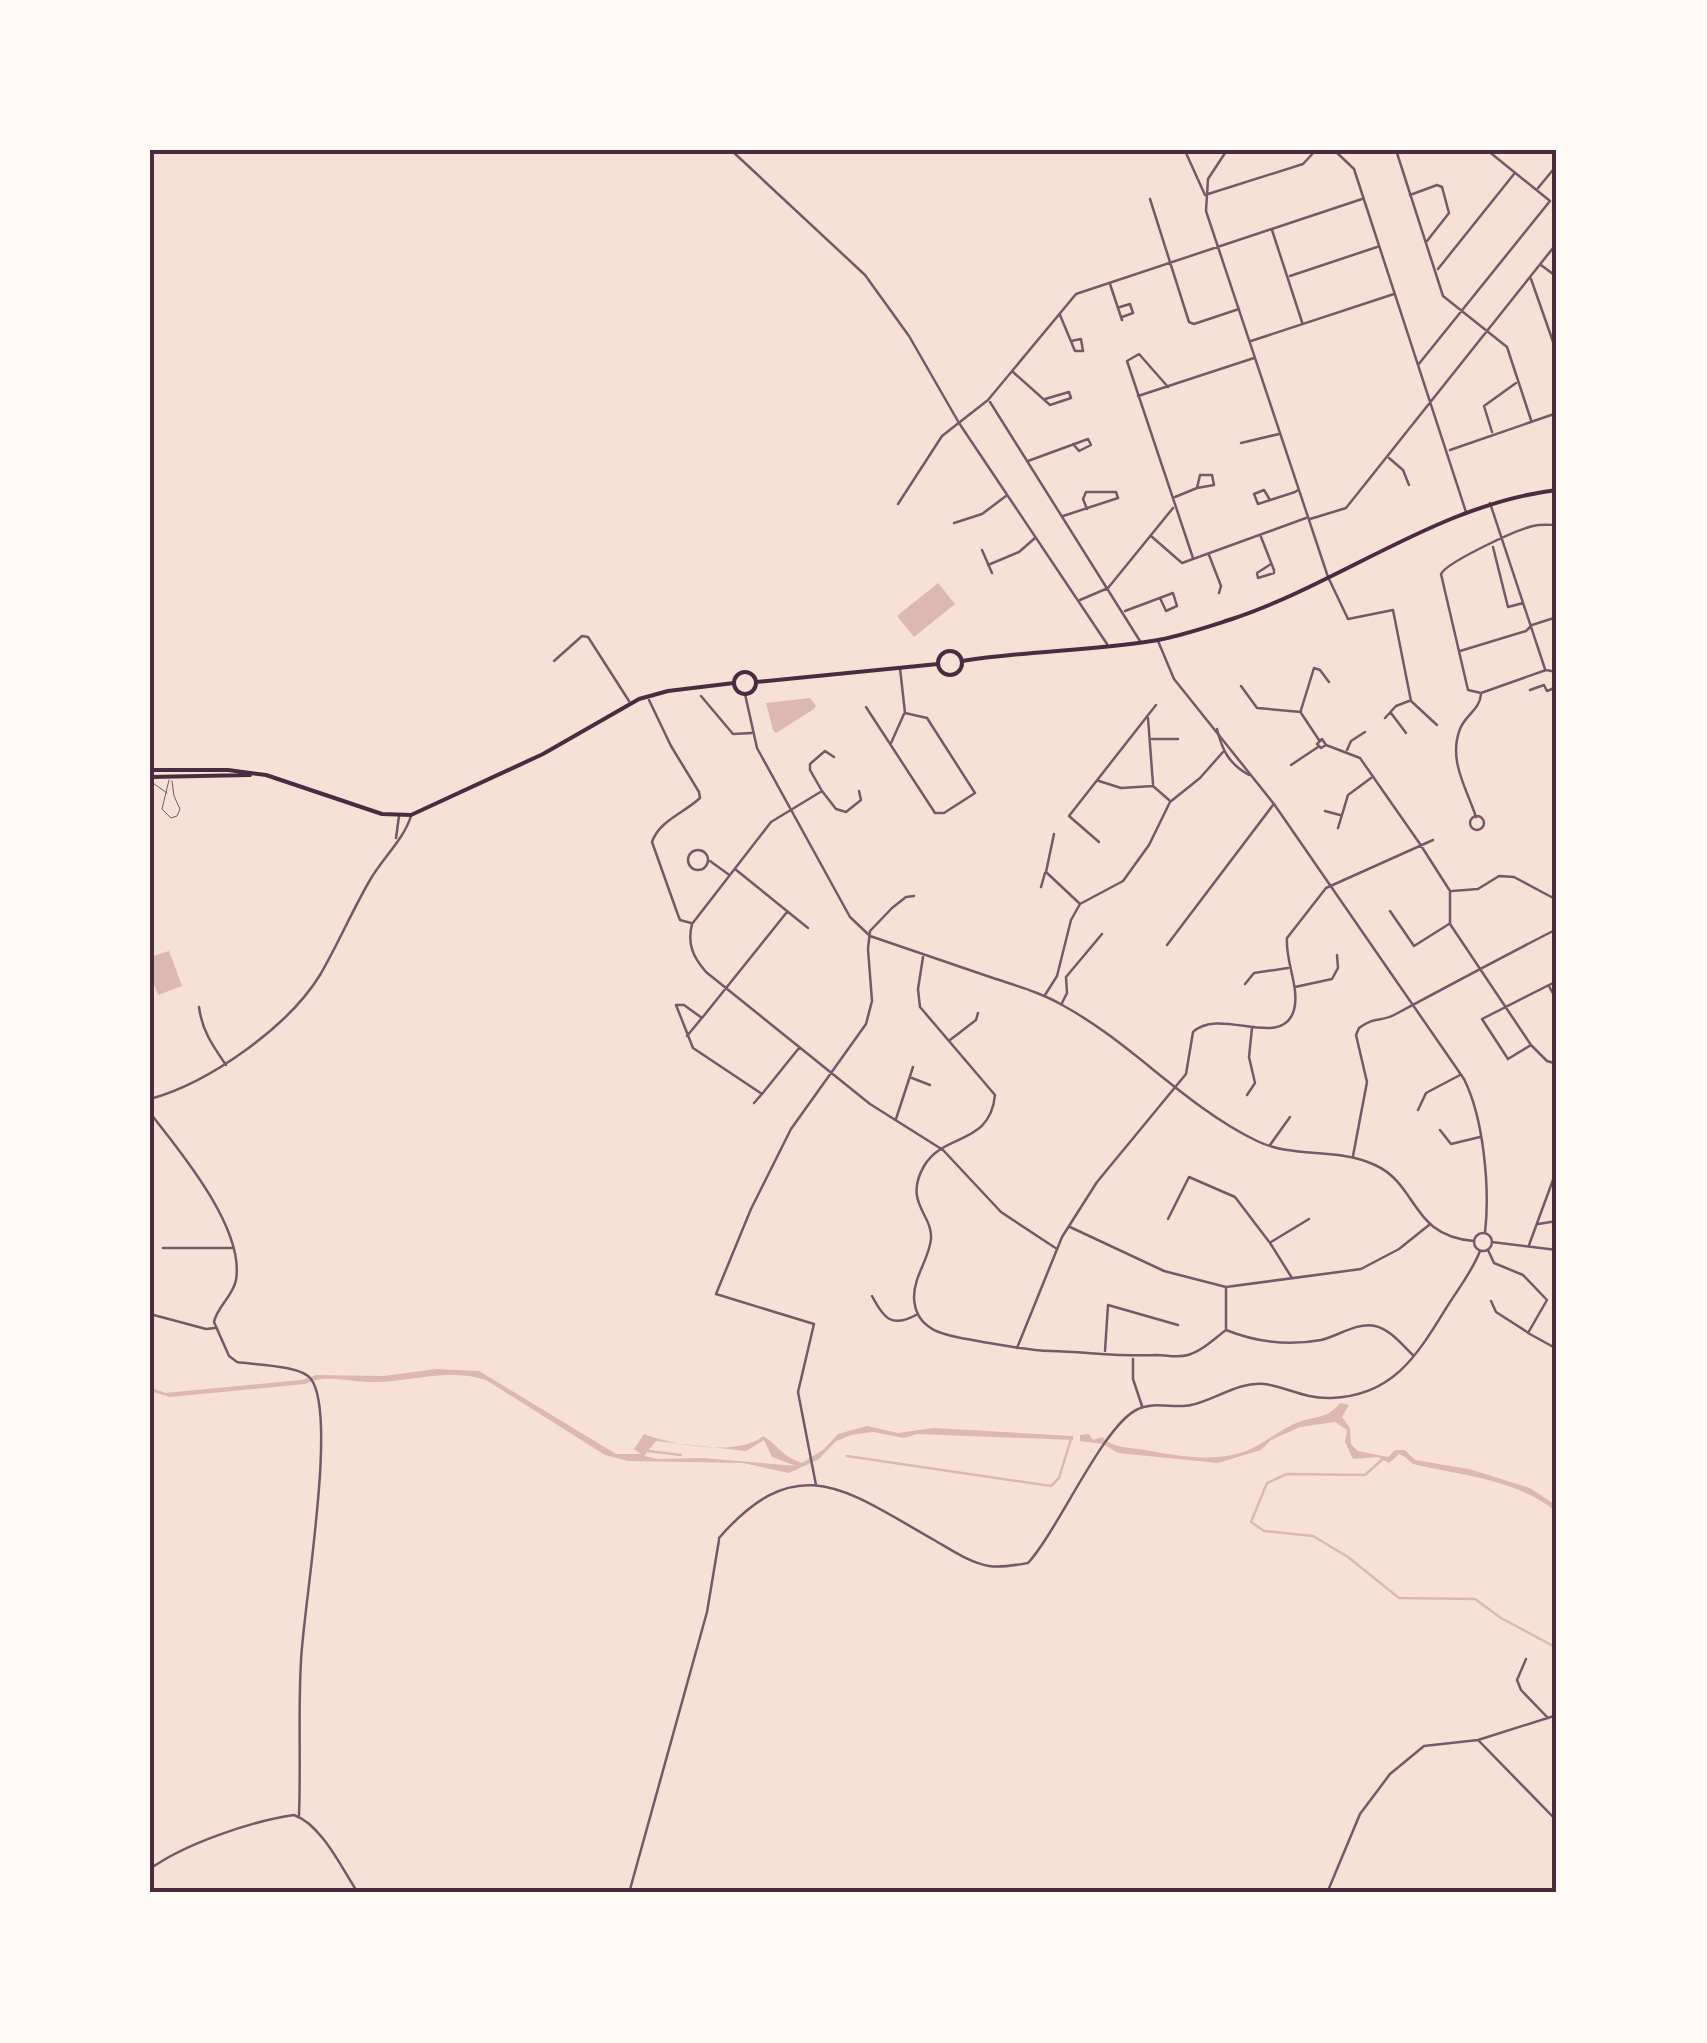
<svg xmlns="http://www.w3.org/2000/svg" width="1707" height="2043" font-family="Merriweather,serif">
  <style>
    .water { fill: #dcb8b0; fill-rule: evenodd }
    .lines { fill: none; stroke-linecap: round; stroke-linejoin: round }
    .stream { stroke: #dcb8b0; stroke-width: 2.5 }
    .service { stroke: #755966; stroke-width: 1 }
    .minor { stroke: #755966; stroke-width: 2.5 }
    .tertiary { stroke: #755966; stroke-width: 2.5 }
    .secondary { stroke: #4a2c40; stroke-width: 4 }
    .neatline { fill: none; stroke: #4a2c40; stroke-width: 4 }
  </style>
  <rect width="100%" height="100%" fill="#f7e1d7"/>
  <!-- water -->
  <path class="water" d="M 938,583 L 955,604 L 914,637 L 897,616 Z
    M 810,698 L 816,706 L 814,709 L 776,733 L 773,730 L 766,703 Z
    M 169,951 L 182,986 L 158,995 L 150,974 L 150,957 Z
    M 436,1369 L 479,1371 L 616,1454 L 641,1454 L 634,1449 L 644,1434 C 673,1445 738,1457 763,1436 C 780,1446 778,1454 802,1463 L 824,1449 L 838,1434 L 867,1426 L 898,1433 L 933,1428 L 1073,1436 L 1073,1440 L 917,1434 L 904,1438 L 873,1432 L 851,1435 L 836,1441 L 819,1459 L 789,1473 L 743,1463 L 628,1461 L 605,1455 L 486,1380 C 446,1367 406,1384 367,1382 C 347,1381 324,1374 305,1384 L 170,1397 L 150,1391 L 150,1387 L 165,1393 L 302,1380 L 316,1375 L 383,1376 ZM 764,1440 L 772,1457 L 796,1466 L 703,1458 L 658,1459 L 644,1456 L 656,1441 L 746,1451 Z
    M 1340,1403 L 1349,1405 L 1342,1417 L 1350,1428 L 1351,1444 L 1358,1451 L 1388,1457 L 1395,1450 L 1405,1450 L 1415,1460 L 1469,1469 L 1530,1488 L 1557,1506 L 1557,1512 C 1517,1480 1466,1476 1417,1465 C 1410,1464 1407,1456 1399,1454 L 1389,1463 L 1378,1457 L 1353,1459 L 1345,1442 L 1347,1430 L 1335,1422 L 1300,1427 L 1271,1440 L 1261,1450 L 1218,1463 L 1118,1453 L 1103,1444 L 1080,1441 L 1080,1435 L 1089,1434 L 1093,1440 L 1102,1437 C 1115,1449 1129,1447 1145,1450 C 1182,1457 1226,1465 1260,1444 C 1272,1437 1281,1430 1294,1424 C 1314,1415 1327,1420 1340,1403 Z"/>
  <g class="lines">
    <!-- stream -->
    <path class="stream" d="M 648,1451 L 681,1455
      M 847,1456 L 1051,1486 L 1059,1478 L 1071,1439
      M 1384,1458 L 1365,1475 L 1287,1474 L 1267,1483 L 1251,1522 L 1264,1531 L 1313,1536 L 1348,1557 L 1399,1598 L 1475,1599 L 1501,1618 L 1557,1648"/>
    <!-- service -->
    <path class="service" d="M 169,780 L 162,809 L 171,818 L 177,816 L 180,809 L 174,796 L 172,781
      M 150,781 L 167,793"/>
    <!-- minor -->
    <path class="minor" d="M 1227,150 L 1208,179 L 1206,211 L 1328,577 L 1348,619 L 1393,610 L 1411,701 L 1437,725
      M 1334,150 L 1354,169 L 1466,512
      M 1396,150 L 1443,296 L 1507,347 L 1531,420
      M 1186,153 L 1205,195 L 1303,164 L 1316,150
      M 1538,188 L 1557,165
      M 1410,195 L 1437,185 L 1442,187 L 1449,213 L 1427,241
      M 1150,199 L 1189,322 L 1194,324 L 1239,309
      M 1272,230 L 1302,322
      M 1541,265 L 1557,277
      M 1438,269 L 1514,174
      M 1290,276 L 1377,247
      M 1531,279 L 1557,353
      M 1110,284 L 1122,320
      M 1120,307 L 1130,304 L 1133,313 L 1122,317
      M 1060,315 L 1075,351 L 1083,351 L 1081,339 L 1071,341
      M 1251,341 L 1394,294
      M 1418,365 L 1550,201 L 1487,150
      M 1013,372 L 1050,405 L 1071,398 L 1069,392 L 1045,399
      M 1168,387 L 1139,354 L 1127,361 L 1193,558
      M 1138,396 L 1254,358
      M 990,402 L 1140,641
      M 1492,432 L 1484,406 L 1516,383
      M 1241,443 L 1279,434
      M 1450,450 L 1557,413
      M 1389,458 L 1403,470 L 1409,485
      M 1028,461 L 1088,439 L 1091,445 L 1079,451 L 1073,444
      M 1175,497 L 1197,488 L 1200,475 L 1212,475 L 1214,485 L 1197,488
      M 1270,500 L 1264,490 L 1254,494 L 1258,504 L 1295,492 L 1298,490
      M 1490,503 L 1545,669
      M 898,504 L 942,436 L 988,400 L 1076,294 L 1362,199
      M 1063,516 L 1118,498 L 1116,492 L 1086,492 L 1083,499 L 1087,509
      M 1310,519 L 1346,508 L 1557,243
      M 954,523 L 982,514 L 1006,496
      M 1557,525 C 1549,525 1541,524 1533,526 C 1516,530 1447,562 1441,574 L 1468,690 L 1481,693 L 1546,670 L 1557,672
      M 1151,536 L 1182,563 L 1306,518
      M 1261,537 L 1274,570 L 1274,573 L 1258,578 L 1257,573 L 1271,564
      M 1493,547 L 1508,607 L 1523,603
      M 982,550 L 992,573
      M 1209,555 L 1221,586 L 1219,593
      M 988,565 L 1019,552 L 1035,538
      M 1080,600 L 1108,588 L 1173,508
      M 1125,611 L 1173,593 L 1177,606 L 1166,611 L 1160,598
      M 1460,651 L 1526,631 L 1532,625 L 1557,617
      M 554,661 L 582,636 L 588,637 L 629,701
      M 1241,686 L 1257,708 L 1301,712
      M 1530,690 L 1544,685 L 1547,691 L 1557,687
      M 701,696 L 733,734 L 752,733
      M 649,700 L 671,746 L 699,792 L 700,798 C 684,813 659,821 652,842 L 678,915 L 680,920 L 691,923
      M 866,707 L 935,813 L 944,813 L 975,793 L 927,718 L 905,713 L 900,668
      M 1301,710 L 1314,668 L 1320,670 L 1329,682
      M 1301,713 L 1319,740
      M 1391,713 L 1406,733
      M 1148,718 L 1153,784
      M 1385,718 L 1396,706 L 1409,701
      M 1217,729 C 1222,750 1229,764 1249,775
      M 1152,739 L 1178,739
      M 1322,739 L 1326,745 L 1321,748 L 1317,744 Z
      M 891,743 L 904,714
      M 1326,745 L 1360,758 L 1420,844 L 1450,891 L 1450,924 L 1531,1045 L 1547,1061 L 1557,1064
      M 1347,750 L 1351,741 L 1365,732
      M 1291,765 L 1318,747
      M 1099,781 L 1121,788 L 1153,786 L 1169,800
      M 822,791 L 810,770 L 810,764 L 825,751 L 834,757
      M 859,791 L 861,800 L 846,812 L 836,809 L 822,791 L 771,822 L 692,924 C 687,944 693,957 706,972 L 870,1104 L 943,1150 L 1001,1212 L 1057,1249
      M 1325,811 L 1340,815
      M1470 823a7 7 0 1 1 14 0a7 7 0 1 1-14 0Z
      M 1476,817 C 1466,787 1448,760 1460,729 C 1465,715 1480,710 1481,694
      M 1338,828 L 1348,795 L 1371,778
      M 1054,834 L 1046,872 L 1079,903
      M 1099,842 L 1069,816 L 1156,705
      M688 860a10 10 0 1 1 20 0a10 10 0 1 1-20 0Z
      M 710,861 L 728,874
      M 735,869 L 808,928
      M 1041,887 L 1045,873
      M 1452,891 L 1478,889 L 1499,876 L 1514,877 L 1557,900
      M 1390,911 L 1414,946 L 1449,924
      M 787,912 L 702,1018 L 684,1005 L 676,1005 L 693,1048 L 762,1094 L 799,1048
      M 1167,945 L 1273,805
      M 923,957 L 918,989 L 920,1007 L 995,1095 C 990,1146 944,1132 924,1166 C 903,1203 933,1214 931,1239 C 929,1259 914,1276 914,1297 C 915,1336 955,1336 983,1342 C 1006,1346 1027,1350 1051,1351 C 1087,1352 1122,1357 1157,1355 C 1167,1355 1178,1358 1188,1355 C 1202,1351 1214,1339 1226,1330 C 1256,1342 1289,1346 1321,1340 C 1338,1336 1357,1322 1375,1326 C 1390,1329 1403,1346 1413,1355
      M 1245,984 L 1254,973 L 1288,968
      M 1549,986 L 1557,1001
      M 1295,987 L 1332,979 L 1338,968 L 1337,955
      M 1045,995 L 1057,976 L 1071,920 L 1080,904 L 1123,881 L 1149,845 L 1170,802 L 1200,778 L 1223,752
      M 1062,1003 L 1067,993 L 1066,977 L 1102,934
      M 199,1007 C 202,1031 213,1046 226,1065
      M 687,1036 L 701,1019
      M 950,1040 L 976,1020 L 978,1013
      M 1531,1045 L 1508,1059 L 1482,1019 L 1557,981
      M 912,1078 L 930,1085
      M 1247,1095 L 1255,1083 L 1249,1057 L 1252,1028
      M 754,1103 L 761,1095
      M 1418,1110 L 1426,1093 L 1460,1075
      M 896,1119 L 913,1067
      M 1440,1130 L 1451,1144 L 1480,1137
      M 1270,1145 L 1290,1117
      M 1353,1156 L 1367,1082 L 1356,1035 L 1359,1028 C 1375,1016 1381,1022 1394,1015 C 1448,986 1502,957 1557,929
      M 1168,1219 L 1189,1177 L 1235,1197 L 1270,1243 L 1292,1278
      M 1538,1224 L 1557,1221
      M 1070,1227 L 1164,1271 L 1226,1287 L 1361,1269 L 1399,1249 L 1429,1225
      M 1271,1242 L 1309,1219
      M 1529,1245 L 1557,1169
      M 163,1248 L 232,1248
      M 1488,1250 L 1494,1263 L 1523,1275 L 1547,1300 L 1528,1333 L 1557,1349
      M 1226,1287 L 1226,1329
      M 872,1296 C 884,1319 892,1328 916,1315
      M 1491,1301 L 1496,1312 L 1527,1332
      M 150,1314 L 206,1329 L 215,1328
      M 1017,1348 L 1062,1237 L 1097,1182 L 1186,1074 L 1193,1032 C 1220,1006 1282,1051 1294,1010 C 1300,988 1285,961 1287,938 L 1326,888 L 1433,840
      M 1105,1351 L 1108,1305 L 1178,1325
      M 1133,1359 L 1133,1379 L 1142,1406
      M 816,1485 L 798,1392 L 814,1324 L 716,1294 L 751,1209 L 791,1129 L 866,1024 L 872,1001 L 868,949 L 870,931 L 892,908 L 906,897 L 914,896
      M 1526,1659 L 1517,1680 L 1521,1690 L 1548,1718
      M 1479,1741 L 1557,1821
      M 629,1893 L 707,1612 L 719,1540
      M 1327,1893 L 1360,1814 L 1390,1774 L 1424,1746 L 1478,1740 L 1557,1715"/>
    <!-- tertiary -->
    <path class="tertiary" d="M 731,150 L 865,275 L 909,336 L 959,423 L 1107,644
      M 1158,641 L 1174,679 L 1274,804 L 1464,1079 C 1484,1119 1490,1189 1485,1233
      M 745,694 L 757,748 L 850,917 L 870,936 C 911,950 952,964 993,978 C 1017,986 1042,993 1064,1006 C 1133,1044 1185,1106 1257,1141 C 1294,1159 1337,1147 1375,1165 C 1419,1185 1410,1236 1474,1241
      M 396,838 L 399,816
      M 150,1099 C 209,1083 288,1027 320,975 C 338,944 352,911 370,880 C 382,859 404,839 411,816
      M 150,1113 C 180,1151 245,1229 236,1280 C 233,1296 217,1307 214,1322 L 229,1356 L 237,1362 C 255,1365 301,1365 311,1379 C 338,1415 303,1608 301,1661 C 298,1712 301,1764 299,1815
      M1474 1242a9 9 0 1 1 18 0a9 9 0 1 1-18 0Z
      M 1492,1242 L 1557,1250
      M 719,1538 C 798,1447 847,1491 934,1540 C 950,1549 970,1563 989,1566 C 1001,1568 1016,1565 1028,1563 C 1059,1529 1103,1425 1138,1409 C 1154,1401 1175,1409 1191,1405 C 1215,1400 1239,1381 1264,1384 C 1287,1387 1304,1399 1331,1398 C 1392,1396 1416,1357 1445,1310 C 1457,1290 1471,1274 1480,1251
      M 150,1869 C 184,1844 252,1821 294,1815 C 322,1825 342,1869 358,1893"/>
    <!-- secondary -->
    <path class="secondary" d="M938 663a12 12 0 1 1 24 0a12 12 0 1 1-24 0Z
      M 962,661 C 1025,651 1089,651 1152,641 C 1178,637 1207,627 1232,619 C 1343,582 1439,504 1557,490
      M734 683a11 11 0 1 1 22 0a11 11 0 1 1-22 0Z
      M 756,682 L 938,664
      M 150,770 L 228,770 L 266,775 L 382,814 L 411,815 L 543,754 L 639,699 L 668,691 L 734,683
      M 150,777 L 250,775"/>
  </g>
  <!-- border -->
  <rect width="1707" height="2043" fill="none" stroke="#fffaf5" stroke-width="305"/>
  <rect x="152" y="152" width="1402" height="1738" class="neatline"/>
</svg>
